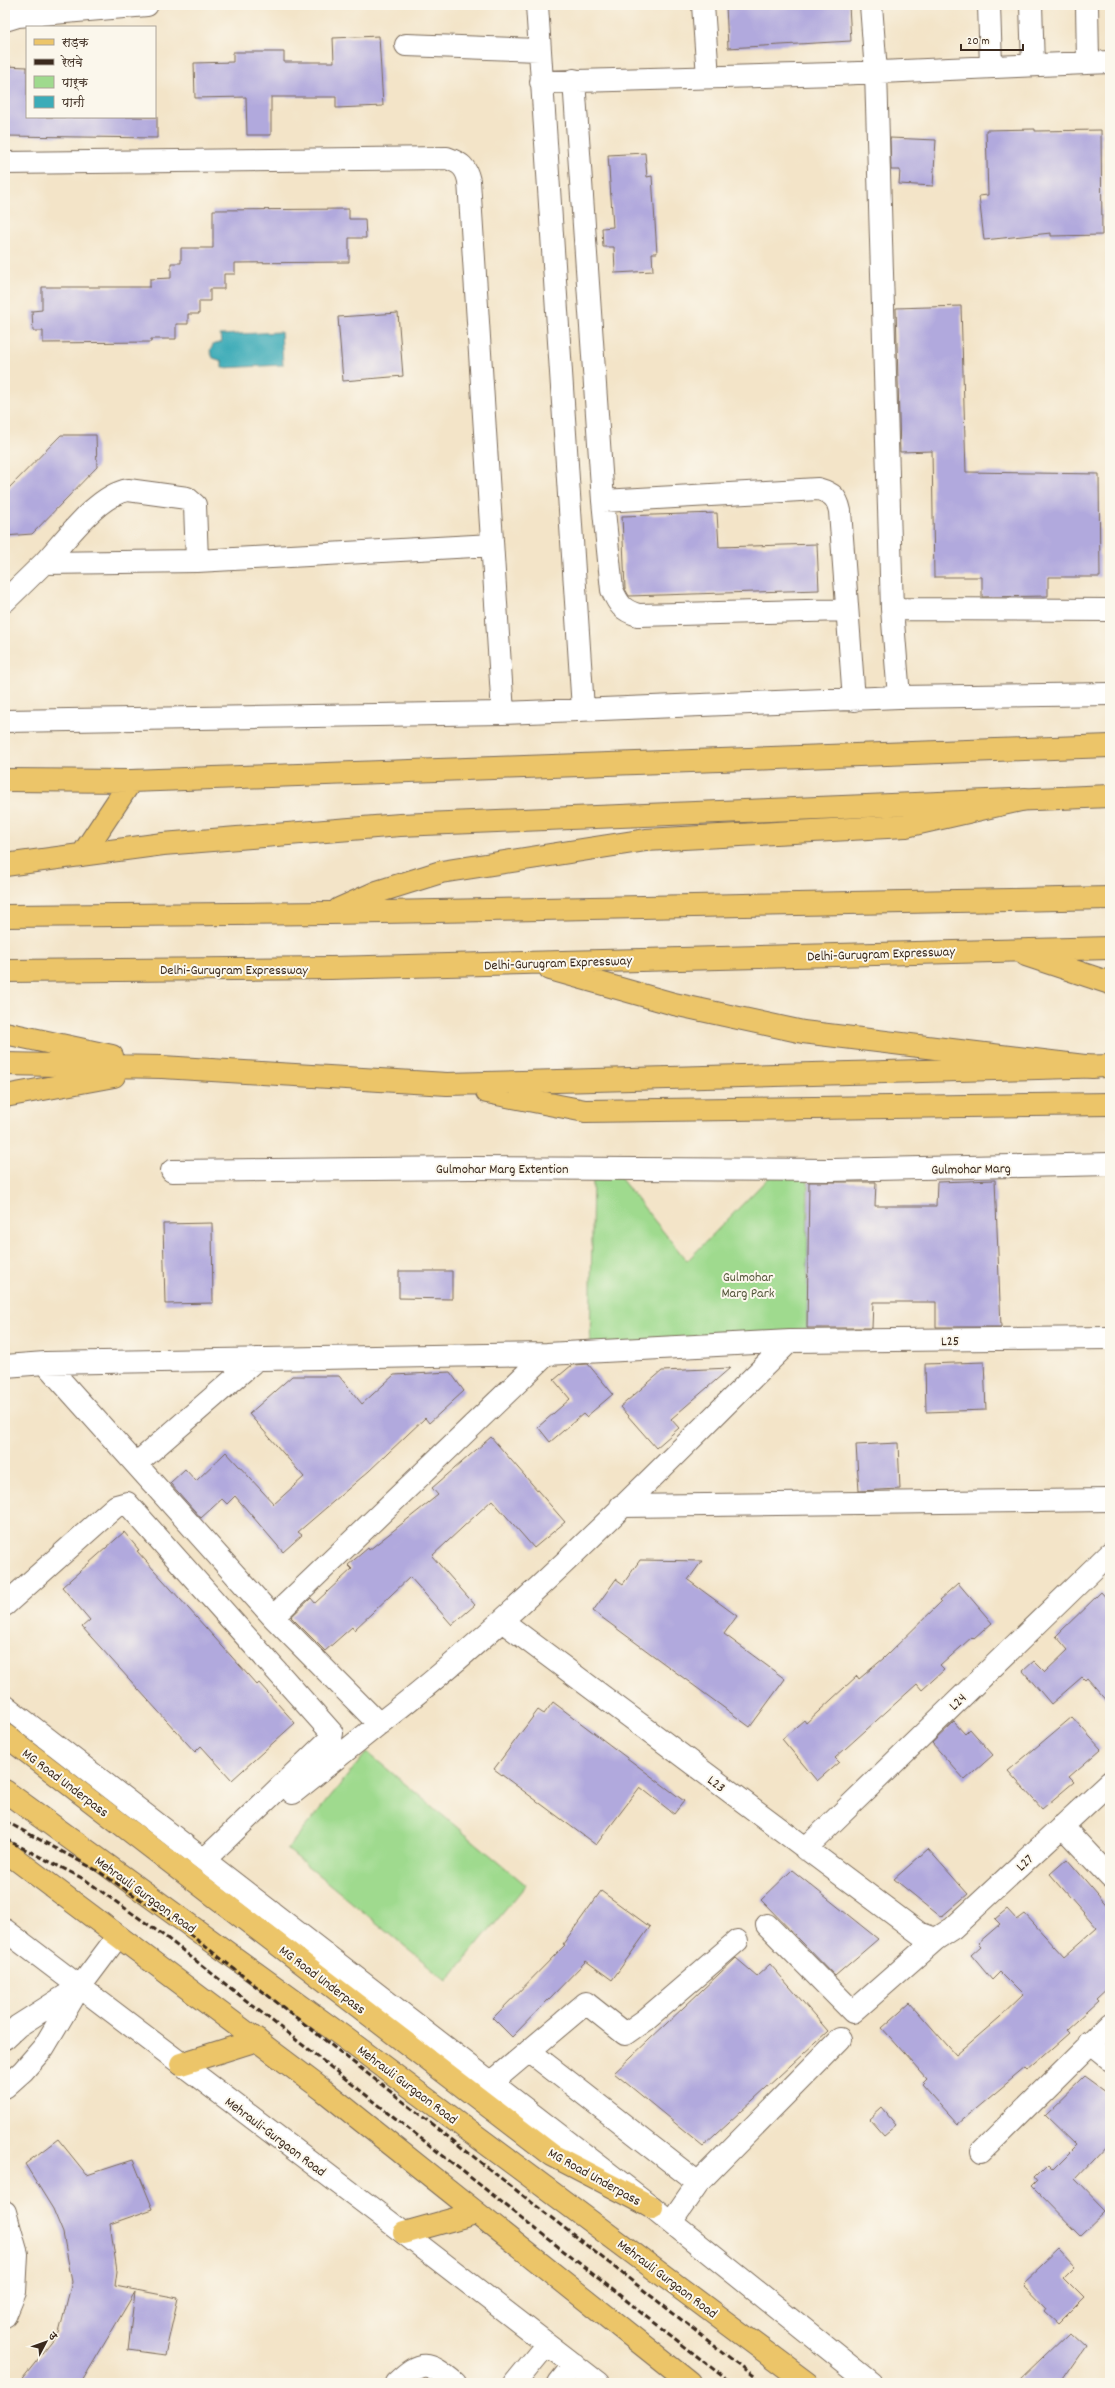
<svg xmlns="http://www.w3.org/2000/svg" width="1115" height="2388" font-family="Dekko,'Playpen Sans Deva',sans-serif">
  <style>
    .green { fill: #9fda8e; stroke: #6d8256 }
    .water { fill: #3cacb8; stroke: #3c6b6b }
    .building { fill: #b1a9dd }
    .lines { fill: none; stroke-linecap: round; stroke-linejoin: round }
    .minor-casing { stroke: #7b6b5a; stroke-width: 24 }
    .major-casing { stroke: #7b6b5a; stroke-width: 24 }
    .highway-casing { stroke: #7b6b5a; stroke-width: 24 }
    .minor { stroke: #fff; stroke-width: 22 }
    .major { stroke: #ecc569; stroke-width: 22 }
    .highway { stroke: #ecc569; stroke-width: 22 }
    .rail { stroke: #3b2a1e; stroke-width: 3; stroke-dasharray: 6 3; stroke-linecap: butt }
    .labels { text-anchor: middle; stroke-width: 4; stroke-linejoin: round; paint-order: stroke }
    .street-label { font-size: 14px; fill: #3b2a1e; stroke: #fbf7ec }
    .park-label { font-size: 14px; fill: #54563a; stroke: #fbf7ec }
  </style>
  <rect width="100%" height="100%" fill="#fbf7ec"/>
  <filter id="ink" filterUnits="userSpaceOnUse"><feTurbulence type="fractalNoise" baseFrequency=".025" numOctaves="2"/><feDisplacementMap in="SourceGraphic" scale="8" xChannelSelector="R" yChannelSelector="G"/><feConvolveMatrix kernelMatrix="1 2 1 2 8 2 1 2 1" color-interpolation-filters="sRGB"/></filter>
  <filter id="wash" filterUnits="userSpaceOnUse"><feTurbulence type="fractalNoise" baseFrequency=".012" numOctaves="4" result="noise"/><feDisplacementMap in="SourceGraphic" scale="16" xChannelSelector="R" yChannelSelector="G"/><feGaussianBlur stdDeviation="0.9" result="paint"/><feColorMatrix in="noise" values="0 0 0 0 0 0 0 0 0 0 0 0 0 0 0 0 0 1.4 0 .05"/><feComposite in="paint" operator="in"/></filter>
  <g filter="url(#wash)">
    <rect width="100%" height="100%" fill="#f3e4c8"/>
    <!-- green -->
    <path class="green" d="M 613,1169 L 687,1261 L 776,1170 L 808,1170 L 807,1337 L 590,1347 L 593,1176 Z
      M 367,1752 L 526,1885 L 447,1981 L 287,1849 Z"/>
    <!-- water -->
    <path class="water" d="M 281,332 L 283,365 L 222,368 L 222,361 L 213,358 L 210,351 L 213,345 L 221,342 L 220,335 Z"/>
    <g id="blocks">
      <!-- building -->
      <path class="building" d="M 726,5 L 849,5 L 851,41 L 728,48 Z
        M 379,36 L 383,106 L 336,108 L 336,97 L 271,97 L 271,135 L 247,135 L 246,97 L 195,98 L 194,63 L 233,62 L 233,52 L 284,52 L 284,62 L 334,62 L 333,38 Z
        M 5,66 L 27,67 L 27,117 L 157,117 L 157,138 L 5,136 Z
        M 1035,129 L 1035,131 L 1101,130 L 1102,235 L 1051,236 L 1051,233 L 984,240 L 979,196 L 988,195 L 986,130 Z
        M 890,138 L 936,140 L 933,186 L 899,184 L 900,170 L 891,170 Z
        M 645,153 L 647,177 L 652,176 L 657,253 L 652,253 L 653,271 L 615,273 L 614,247 L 603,247 L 602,228 L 613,227 L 608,155 Z
        M 349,209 L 349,219 L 365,219 L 366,238 L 349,238 L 349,262 L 235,263 L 235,274 L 224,274 L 224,289 L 210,289 L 210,301 L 199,301 L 199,314 L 188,314 L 188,324 L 176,324 L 176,339 L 151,339 L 151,342 L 43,343 L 43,331 L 33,331 L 32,311 L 42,310 L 42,287 L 150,287 L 150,279 L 171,278 L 171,263 L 181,263 L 181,248 L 213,248 L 213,210 Z
        M 961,306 L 966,472 L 1099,474 L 1100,577 L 1048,577 L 1048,596 L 982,597 L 982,577 L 934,577 L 932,451 L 900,452 L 896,308 Z
        M 398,313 L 403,376 L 343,381 L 338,317 Z
        M 61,435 L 96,435 L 97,467 L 32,534 L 5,536 L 5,492 Z
        M 717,513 L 719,547 L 817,544 L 819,590 L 629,596 L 625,589 L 622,516 Z
        M 995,1180 L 1001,1327 L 936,1327 L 936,1302 L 873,1302 L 872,1328 L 807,1328 L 809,1182 L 876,1182 L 875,1206 L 936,1206 L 937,1182 Z
        M 212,1223 L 213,1303 L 165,1304 L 163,1224 Z
        M 399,1271 L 452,1271 L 452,1299 L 399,1298 Z
        M 984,1362 L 986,1410 L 926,1412 L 925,1364 Z
        M 588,1364 L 613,1394 L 586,1417 L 583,1414 L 550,1442 L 538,1427 L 570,1399 L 554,1380 L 572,1365 Z
        M 730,1368 L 671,1419 L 679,1428 L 656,1448 L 620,1407 L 662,1371 Z
        M 450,1372 L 464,1391 L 429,1423 L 425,1418 L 369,1471 L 298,1532 L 302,1535 L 283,1552 L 235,1496 L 227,1504 L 222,1499 L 201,1518 L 170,1483 L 185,1469 L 196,1481 L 226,1452 L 274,1504 L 304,1477 L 249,1414 L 292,1376 L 339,1376 L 362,1404 L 394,1375 Z
        M 491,1437 L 565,1522 L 534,1548 L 492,1500 L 432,1556 L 475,1605 L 452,1625 L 410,1577 L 354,1630 L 352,1627 L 325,1651 L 291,1617 L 311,1598 L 315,1603 L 352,1569 L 348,1565 L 368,1548 L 369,1550 L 438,1495 L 432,1488 Z
        M 898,1443 L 900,1489 L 859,1491 L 856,1445 Z
        M 124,1532 L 139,1550 L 137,1551 L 257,1685 L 259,1683 L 295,1723 L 232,1780 L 201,1746 L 195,1752 L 82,1627 L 90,1620 L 62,1587 Z
        M 640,1560 L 702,1561 L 688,1580 L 737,1616 L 724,1634 L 785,1679 L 750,1727 L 593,1611 L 616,1579 L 623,1584 Z
        M 958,1583 L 992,1623 L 974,1639 L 972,1637 L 940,1666 L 944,1670 L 922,1690 L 917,1684 L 835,1758 L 839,1762 L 817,1781 L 782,1739 L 804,1720 L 806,1723 L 857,1676 L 859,1679 L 884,1658 L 941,1602 L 939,1600 Z
        M 1101,1592 L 1110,1602 L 1110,1704 L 1087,1678 L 1085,1680 L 1082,1677 L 1051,1704 L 1023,1671 L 1034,1661 L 1045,1672 L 1068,1650 L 1056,1636 Z
        M 553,1702 L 684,1801 L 674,1814 L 640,1787 L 596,1845 L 494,1769 L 538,1710 L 544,1714 Z
        M 1072,1717 L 1101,1749 L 1069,1777 L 1074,1782 L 1042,1809 L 1008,1771 Z
        M 954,1722 L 965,1734 L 970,1729 L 993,1755 L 965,1780 L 932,1743 Z
        M 928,1849 L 968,1894 L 941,1917 L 894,1879 Z
        M 1067,1859 L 1110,1909 L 1110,1986 L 1096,1999 L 1098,2001 L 1066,2030 L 1069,2033 L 1027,2070 L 1025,2068 L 958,2124 L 922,2084 L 927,2079 L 882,2028 L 910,2003 L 956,2055 L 999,2018 L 1023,1995 L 1000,1972 L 992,1980 L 971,1955 L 981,1946 L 978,1943 L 1000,1924 L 995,1919 L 1007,1909 L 1017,1920 L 1025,1914 L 1064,1957 L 1097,1928 L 1050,1874 Z
        M 792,1870 L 878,1939 L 835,1976 L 761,1900 Z
        M 601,1891 L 650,1927 L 612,1980 L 586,1961 L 512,2037 L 493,2018 L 565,1945 L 563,1944 Z
        M 736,1958 L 757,1976 L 770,1964 L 828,2031 L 703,2146 L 614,2073 Z
        M 1084,2076 L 1110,2095 L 1110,2142 L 1075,2179 L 1106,2211 L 1080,2236 L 1033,2188 L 1039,2182 L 1036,2178 L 1048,2166 L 1052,2170 L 1076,2146 L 1044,2115 Z
        M 882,2108 L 896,2125 L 884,2135 L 870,2119 Z
        M 58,2139 L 87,2175 L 133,2160 L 153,2209 L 110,2224 L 117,2271 L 115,2286 L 178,2298 L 165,2355 L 128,2350 L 135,2292 L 81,2383 L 19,2383 L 59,2333 L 72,2282 L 63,2233 L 53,2209 L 25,2164 Z
        M 1059,2249 L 1075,2266 L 1063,2278 L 1084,2299 L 1059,2324 L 1045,2311 L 1047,2308 L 1023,2283 Z
        M 1069,2332 L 1085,2347 L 1060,2383 L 1016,2383 Z"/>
    </g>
  </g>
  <g filter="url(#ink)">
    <use href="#blocks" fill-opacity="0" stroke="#7b6b5a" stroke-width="1"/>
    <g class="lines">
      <!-- minor casing -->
      <g class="minor-casing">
        <path id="minor" d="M 537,5 L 583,709
          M 703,5 L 708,77
          M 871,5 L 876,72 L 892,609 L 899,697
          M 989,5 L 991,66
          M 1031,5 L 1033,65
          M 1087,5 L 1088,62
          M 5,20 L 18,16 L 147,5
          M 406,45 L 539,50
          M 574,80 L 603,501 L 612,590 C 619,605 622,610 638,615 L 847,610
          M 541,82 L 835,74 L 1110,62
          M 5,163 L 447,158 C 461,163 466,167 469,181 L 503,713
          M 603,501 L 818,489 C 832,493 837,497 840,511 L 854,700
          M 44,563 C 65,541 97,495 128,490 L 187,498 L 195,505 L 197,561
          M 5,601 L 44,563 L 197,561 L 492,545
          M 892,609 L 1110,610
          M 5,721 L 503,713 L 899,697 L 1110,694
          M 172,1171 L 471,1168 L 831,1170 L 1110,1164
          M 45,1363 L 547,1354 L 790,1341 L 1110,1338
          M 5,1366 L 45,1363 L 273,1617 L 379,1724 C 527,1609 656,1472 790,1341
          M 136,1464 L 257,1359
          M 621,1506 L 1110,1500
          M 5,1605 L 108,1513 L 116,1506 L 127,1503 L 332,1733 L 331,1738 L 204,1860
          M 273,1617 L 547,1354
          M 502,1621 L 919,1933 L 936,1939
          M 5,1706 L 652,2207 L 871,2383
          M 293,1793 L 379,1724
          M 1062,1826 L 1110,1877
          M 805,1849 L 1110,1553
          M 767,1925 L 853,2012 L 936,1939 L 953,1928 L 1110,1782
          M 5,1930 L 374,2210 L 598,2383
          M 5,2038 L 18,2026 L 76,1989
          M 1089,2043 L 1110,2060
          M 529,2051 L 698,2183
          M 491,2083 L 586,2003 L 625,2034 L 645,2020 L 737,1941
          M 5,2087 L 23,2071 L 44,2047 L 79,1988 L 118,1936
          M 982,2151 L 1110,2024
          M 5,2212 L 17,2254 L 15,2292 L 5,2316
          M 671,2222 L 698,2183 L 840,2039
          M 397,2383 C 422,2359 428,2361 455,2383
          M 515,2383 L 547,2344
          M 559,2383 L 574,2364"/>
      </g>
      <!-- major casing -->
      <g class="major-casing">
        <path id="major" d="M 5,780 L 131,781 L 1110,746
          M 82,855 L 131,781
          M 5,865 L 163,844 L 400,825 L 1110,796
          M 5,1033 L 112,1056
          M 5,1064 L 162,1067 L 447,1084 L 1110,1066
          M 487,1092 L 585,1111 L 1110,1104
          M 5,1096 L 114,1076
          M 5,1735 L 552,2155 L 652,2207"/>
      </g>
      <!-- highway casing -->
      <g class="highway-casing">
        <path id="highway" d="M 339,909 L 377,892 L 441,872 L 646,840 L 906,826 L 1025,799
          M 5,916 L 330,913 L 1110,898
          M 1026,955 L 1110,983
          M 550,969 L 674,1004 L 803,1032 L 1093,1067
          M 5,971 L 331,968 L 1110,948
          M 5,1791 L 345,2038 L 807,2383
          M 5,1851 L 323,2090 L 690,2383
          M 181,2064 L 257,2040
          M 404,2233 L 476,2213"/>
      </g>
      <!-- minor -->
      <use href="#minor" class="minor"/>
      <!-- major -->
      <use href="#major" class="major"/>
      <!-- highway -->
      <use href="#highway" class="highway"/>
      <!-- rail -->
      <path class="rail" d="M 5,1821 L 98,1871 L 173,1921 L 762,2383
        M 5,1839 L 84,1879 L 167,1938 L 731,2383"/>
    </g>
  </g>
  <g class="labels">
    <!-- street labels -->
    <g class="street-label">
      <text transform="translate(881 953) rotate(-2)" y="5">Delhi-Gurugram Expressway</text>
      <text transform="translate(558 962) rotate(-2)" y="5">Delhi-Gurugram Expressway</text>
      <text x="234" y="974">Delhi-Gurugram Expressway</text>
      <text x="502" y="1173">Gulmohar Marg Extention</text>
      <text transform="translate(971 1168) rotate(-1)" y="5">Gulmohar Marg</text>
      <text transform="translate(950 1340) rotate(-1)" y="5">L25</text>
      <text transform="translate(957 1701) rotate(-44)" y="5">L24</text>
      <text transform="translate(66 1782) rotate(37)" y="5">MG Road Underpass</text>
      <text transform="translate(717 1783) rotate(37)" y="5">L23</text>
      <text transform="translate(1024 1862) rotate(-43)" y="5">L27</text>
      <text transform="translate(146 1894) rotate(36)" y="5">Mehrauli Gurgaon Road</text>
      <text transform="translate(323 1979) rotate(37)" y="5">MG Road Underpass</text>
      <text transform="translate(408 2084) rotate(37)" y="5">Mehrauli Gurgaon Road</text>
      <text transform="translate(276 2136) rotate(37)" y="5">Mehrauli-Gurgaon Road</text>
      <text transform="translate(595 2176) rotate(29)" y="5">MG Road Underpass</text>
      <text transform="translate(668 2278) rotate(37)" y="5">Mehrauli Gurgaon Road</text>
    </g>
    <!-- park labels -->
    <g class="park-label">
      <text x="748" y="1281">Gulmohar<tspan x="748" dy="16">Marg Park</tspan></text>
    </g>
  </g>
  <!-- margin -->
  <rect width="1115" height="2388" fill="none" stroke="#fbf7ec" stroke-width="20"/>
  <!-- legend -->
  <rect x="26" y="26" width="130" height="92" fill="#fbf7ec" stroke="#aea59a"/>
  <rect x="34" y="39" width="20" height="6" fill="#ecc569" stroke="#aea59a"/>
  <text x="62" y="46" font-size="12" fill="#3b2a1e">सड़क</text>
  <rect x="34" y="59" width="20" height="6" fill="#3b2a1e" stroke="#aea59a"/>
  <text x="62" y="66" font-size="12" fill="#3b2a1e">रेलवे</text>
  <rect x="34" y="76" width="20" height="12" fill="#9fda8e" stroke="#aea59a"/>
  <text x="62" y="86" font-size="12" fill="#3b2a1e">पार्क</text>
  <rect x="34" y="96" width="20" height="12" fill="#3cacb8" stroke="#aea59a"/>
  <text x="62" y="106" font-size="12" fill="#3b2a1e">पानी</text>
  <!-- north arrow -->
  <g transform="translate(46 2342) rotate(49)" stroke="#fbf7ec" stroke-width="3" paint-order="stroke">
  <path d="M0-3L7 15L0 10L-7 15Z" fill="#3b2a1e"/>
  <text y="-6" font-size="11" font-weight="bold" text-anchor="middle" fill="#3b2a1e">उ</text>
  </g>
  <!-- scale -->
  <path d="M961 44v6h62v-6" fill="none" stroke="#3b2a1e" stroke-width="2"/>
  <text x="967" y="44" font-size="12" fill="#3b2a1e" stroke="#fbf7ec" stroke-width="3" paint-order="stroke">20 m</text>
</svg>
